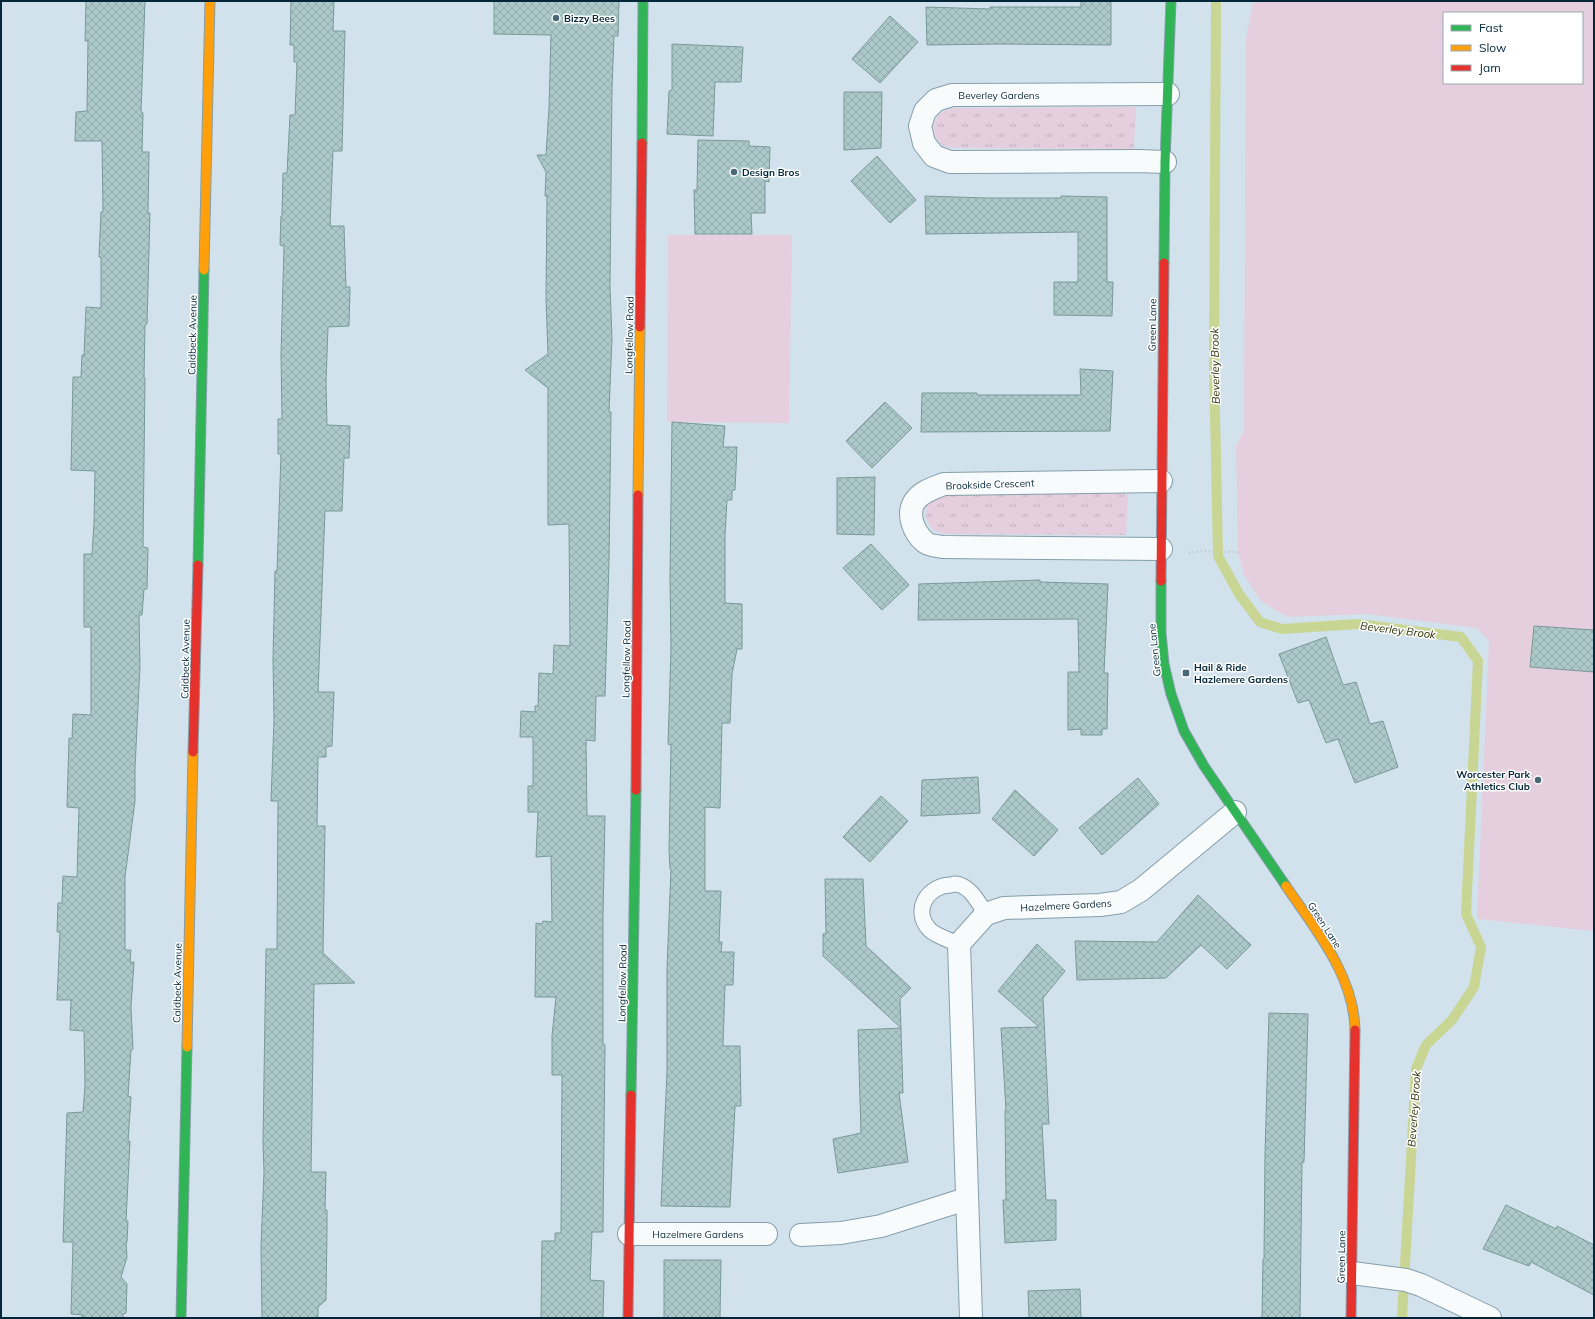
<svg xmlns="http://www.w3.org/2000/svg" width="1595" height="1319" font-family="Mulish,sans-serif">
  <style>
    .grass { fill: url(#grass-tufts) }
    .park { fill: #e5cede; fill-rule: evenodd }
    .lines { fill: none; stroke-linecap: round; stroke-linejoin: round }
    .stream { stroke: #c9d693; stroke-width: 10 }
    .building { fill: url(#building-cross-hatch); stroke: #799999 }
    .lane-casing { stroke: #859eaa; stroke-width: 17 }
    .street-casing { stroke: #859eaa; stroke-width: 24 }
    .fast-casing { stroke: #859eaa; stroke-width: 11 }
    .slow-casing { stroke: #859eaa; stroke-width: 11 }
    .jam-casing { stroke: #859eaa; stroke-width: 11 }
    .path { stroke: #b9c3c8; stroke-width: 2.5; stroke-dasharray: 1 3; stroke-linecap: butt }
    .lane { stroke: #f8fbfc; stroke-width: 15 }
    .street { stroke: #f8fbfc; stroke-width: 22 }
    .fast { stroke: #30b455; stroke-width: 9 }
    .slow { stroke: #ff9f0a; stroke-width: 9 }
    .jam { stroke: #e5322d; stroke-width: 9 }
    .poi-dot { fill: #4b6878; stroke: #fff; stroke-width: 1.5 }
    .labels { text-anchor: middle; stroke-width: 3; stroke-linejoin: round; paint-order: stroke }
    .poi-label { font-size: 10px; font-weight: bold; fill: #032739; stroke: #fff; text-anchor: start }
    .street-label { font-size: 10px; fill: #032739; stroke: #fff }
    .water-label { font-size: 11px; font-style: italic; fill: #2c3004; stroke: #fff }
  </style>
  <defs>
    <pattern id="grass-tufts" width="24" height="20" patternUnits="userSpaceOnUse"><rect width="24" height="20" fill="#e5cede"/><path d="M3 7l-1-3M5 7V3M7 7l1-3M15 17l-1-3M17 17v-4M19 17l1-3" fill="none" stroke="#c3b1bf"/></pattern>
    <pattern id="building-cross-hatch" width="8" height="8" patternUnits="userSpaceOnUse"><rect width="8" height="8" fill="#adc8c8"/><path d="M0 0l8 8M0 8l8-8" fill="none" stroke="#93acad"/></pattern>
  </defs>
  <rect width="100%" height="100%" fill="#d1e2ed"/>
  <!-- grass -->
  <path class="grass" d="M 1136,107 L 1134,149 L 953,148 C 949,147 944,146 941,144 C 931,136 932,120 941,113 C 945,110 950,109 954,108 Z
    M 946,494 L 1128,494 L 1126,535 L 945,534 C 942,533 936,532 933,529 C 923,521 924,506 934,498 C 937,496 942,495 946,494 Z"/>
  <!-- park -->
  <path class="park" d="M 1253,1 L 1594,1 L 1594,931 L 1477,919 L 1489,641 L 1477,628 L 1367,614 L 1287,617 L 1261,601 L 1244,575 L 1238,552 L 1236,447 L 1244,430 L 1246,38 ZM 1444,13 L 1582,13 L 1582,83 L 1444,83 Z
    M 668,235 L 792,235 L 789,423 L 667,422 Z"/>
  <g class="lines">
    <!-- stream -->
    <path class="stream" d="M 1216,1 L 1214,363 L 1218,556 L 1239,594 L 1260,622 L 1282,629 L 1358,624 L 1461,637 L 1478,661 L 1466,914 L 1481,947 L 1474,987 L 1452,1020 L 1426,1045 L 1416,1069 L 1402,1318"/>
  </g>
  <!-- building -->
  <path class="building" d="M 86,1 L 145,1 L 141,112 L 143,113 L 142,152 L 149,152 L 148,214 L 150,213 L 147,324 L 145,325 L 144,378 L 145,378 L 143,547 L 148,548 L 147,589 L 144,589 L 142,615 L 139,615 L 140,666 L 135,768 L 135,801 L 125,877 L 125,950 L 131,950 L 130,962 L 134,962 L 131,1007 L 133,1049 L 131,1050 L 128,1096 L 131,1097 L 128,1142 L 130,1141 L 126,1221 L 128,1221 L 127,1242 L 126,1242 L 127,1257 L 121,1277 L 127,1284 L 126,1313 L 123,1314 L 123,1318 L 82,1318 L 82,1315 L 71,1314 L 73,1242 L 63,1242 L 67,1113 L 83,1112 L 85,1085 L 84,1031 L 70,1030 L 71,1000 L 57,1000 L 60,932 L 57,932 L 58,903 L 62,903 L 63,876 L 77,877 L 79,808 L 67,807 L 69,738 L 72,739 L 73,714 L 91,715 L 91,627 L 84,627 L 84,554 L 92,554 L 94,523 L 95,471 L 71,470 L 73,377 L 81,377 L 82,355 L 84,355 L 86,307 L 101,308 L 101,257 L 99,257 L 101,212 L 103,212 L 102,141 L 75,141 L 76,112 L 87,111 L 88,41 L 85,41 Z
    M 291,1 L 334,1 L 333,31 L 345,31 L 342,151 L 333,151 L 330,226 L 344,226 L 346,287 L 350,287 L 349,326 L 328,327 L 326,382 L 327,425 L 350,426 L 349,458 L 344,458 L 342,511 L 325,511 L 318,692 L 334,692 L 332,746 L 326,747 L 326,757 L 318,757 L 317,826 L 325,826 L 323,953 L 355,983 L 314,984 L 311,1172 L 326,1172 L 325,1210 L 327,1210 L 327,1229 L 326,1300 L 318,1307 L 318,1318 L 262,1318 L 261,1246 L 264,1172 L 263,1143 L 266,949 L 277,949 L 278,801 L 271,801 L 274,720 L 273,659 L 275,571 L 277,571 L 281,454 L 278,454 L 278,419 L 282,419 L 281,354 L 284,246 L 280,245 L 281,216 L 282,216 L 283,173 L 287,173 L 290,115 L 295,115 L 297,62 L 294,62 L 294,45 L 290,45 Z
    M 494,1 L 619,1 L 618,36 L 614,36 L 612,88 L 610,287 L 612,338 L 609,412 L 611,412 L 609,561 L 605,696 L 596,696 L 595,741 L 586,740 L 587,816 L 605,816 L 603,916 L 603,1044 L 605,1045 L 603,1232 L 592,1232 L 590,1280 L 604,1281 L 603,1318 L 541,1318 L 542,1241 L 555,1241 L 555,1233 L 561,1233 L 562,1075 L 552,1075 L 552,1036 L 556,997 L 535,997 L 536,923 L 542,924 L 543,921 L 552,922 L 551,856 L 536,857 L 538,812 L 528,812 L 528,786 L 533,786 L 533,737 L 520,737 L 521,711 L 535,712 L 535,706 L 538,706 L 539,673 L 553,674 L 554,645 L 570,646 L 569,524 L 548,525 L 548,388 L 525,370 L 548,354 L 546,298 L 547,196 L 545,196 L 546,172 L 537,155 L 546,155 L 549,108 L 551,35 L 494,34 Z
    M 1081,1 L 1111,1 L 1111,45 L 998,44 L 927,45 L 926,7 L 990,9 L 990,7 L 1081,7 Z
    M 890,16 L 918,42 L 880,83 L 852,59 Z
    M 672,44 L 743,47 L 741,82 L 715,82 L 713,136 L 667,134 L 669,91 L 672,90 Z
    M 844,92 L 882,92 L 881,148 L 844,150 Z
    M 698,140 L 749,141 L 749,146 L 770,147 L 769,182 L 765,181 L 765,213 L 751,213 L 752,234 L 695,234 L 694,190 L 697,190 Z
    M 877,156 L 916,200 L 890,223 L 851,181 Z
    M 925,196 L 986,198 L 1061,198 L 1061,196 L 1107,197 L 1107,282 L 1113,282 L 1112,316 L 1054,315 L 1054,282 L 1078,282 L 1078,232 L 926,234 Z
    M 1080,369 L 1113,371 L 1110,431 L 921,432 L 922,393 L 977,393 L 977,395 L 1081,395 Z
    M 885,402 L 912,428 L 872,468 L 846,441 Z
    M 672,422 L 725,426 L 723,447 L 737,447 L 735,490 L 732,490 L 732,500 L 727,500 L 725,536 L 725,603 L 742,604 L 742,649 L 737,649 L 732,674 L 730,723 L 722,723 L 720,808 L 705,807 L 705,891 L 721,891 L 719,942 L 722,942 L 721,952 L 734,952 L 733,985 L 725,985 L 723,1046 L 740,1046 L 741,1106 L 735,1106 L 730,1207 L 661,1206 L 667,1071 L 667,968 L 671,869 L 670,869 L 669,849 L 671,745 L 668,744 L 671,649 L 670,578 Z
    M 875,477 L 874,535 L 837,534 L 837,478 Z
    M 871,544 L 909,585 L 882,610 L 843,568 Z
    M 1040,580 L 1040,582 L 1108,584 L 1104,673 L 1108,673 L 1107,729 L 1102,729 L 1102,735 L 1081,735 L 1081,729 L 1068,730 L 1068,672 L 1079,672 L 1078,619 L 918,620 L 919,584 Z
    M 1534,626 L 1594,630 L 1594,672 L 1530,667 Z
    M 1326,637 L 1343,685 L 1356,682 L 1370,724 L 1383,721 L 1398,767 L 1355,783 L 1338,739 L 1326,743 L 1309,700 L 1298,703 L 1279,654 Z
    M 978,777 L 980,813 L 921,816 L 922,780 Z
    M 1138,778 L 1159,804 L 1102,855 L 1079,828 Z
    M 1015,790 L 1058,830 L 1034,856 L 992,819 Z
    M 881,796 L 908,821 L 870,862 L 843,837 Z
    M 825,879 L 863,879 L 866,946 L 911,988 L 900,999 L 903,1093 L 899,1093 L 908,1162 L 838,1173 L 833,1139 L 861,1133 L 858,1030 L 901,1028 L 823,956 L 823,934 L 826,934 Z
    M 1198,895 L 1251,945 L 1227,969 L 1201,945 L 1166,978 L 1077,980 L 1075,941 L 1157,942 Z
    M 1037,944 L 1065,971 L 1043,998 L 1049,1124 L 1042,1124 L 1046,1200 L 1056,1200 L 1056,1240 L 1005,1243 L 1003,1200 L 1006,1200 L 1005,1110 L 1006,1110 L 1001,1028 L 1039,1027 L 998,991 Z
    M 1269,1013 L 1308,1014 L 1304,1162 L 1302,1162 L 1300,1318 L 1262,1318 L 1263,1259 L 1264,1259 L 1265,1154 Z
    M 1506,1205 L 1556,1229 L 1557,1226 L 1594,1245 L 1594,1295 L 1531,1262 L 1529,1266 L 1483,1249 Z
    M 664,1260 L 721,1260 L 720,1318 L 664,1318 Z
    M 1080,1289 L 1081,1318 L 1029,1318 L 1028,1291 Z"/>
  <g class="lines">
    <!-- lane casing -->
    <g class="lane-casing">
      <path id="lane" d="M 959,944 C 951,941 934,935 929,929 C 912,910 928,885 951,885 C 954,884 958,884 960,885 C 972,889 979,904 986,914"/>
    </g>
    <!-- street casing -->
    <g class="street-casing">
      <path id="street" d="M 1165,162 L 1138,161 L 950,162 L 934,156 L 924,143 L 920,126 L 925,111 L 936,100 L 952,95 L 1168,94
        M 1161,481 L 944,484 C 934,488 922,491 915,501 C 906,514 914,533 925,542 C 929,546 938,546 943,547 L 1161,549
        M 629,1234 L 766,1234
        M 801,1235 L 841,1233 L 881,1226 L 966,1199
        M 1352,1273 L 1406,1280 L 1421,1285 L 1490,1318
        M 971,1318 L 959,944 L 986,914 L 1004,908 L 1100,905 L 1121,902 L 1141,890 L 1235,812"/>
    </g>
    <!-- fast casing -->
    <g class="fast-casing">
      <path id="fast" d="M 642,143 L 643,1
        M 1164,263 L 1165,162 L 1171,1
        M 198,565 L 204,270
        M 1161,581 L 1161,633 L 1164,664 L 1171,694 L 1184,731 L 1204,766 L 1286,886
        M 631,1095 L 636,790
        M 181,1318 L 187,1047"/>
    </g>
    <!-- slow casing -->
    <g class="slow-casing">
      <path id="slow" d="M 204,270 L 210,1
        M 638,495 L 640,327
        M 1286,886 C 1315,929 1354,975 1355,1030
        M 187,1047 L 193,752"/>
    </g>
    <!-- jam casing -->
    <g class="jam-casing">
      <path id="jam" d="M 640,327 L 642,143
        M 1161,581 L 1164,263
        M 193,752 L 198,565
        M 636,790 L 638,495
        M 628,1318 L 631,1095
        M 1351,1318 L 1355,1030"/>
    </g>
    <!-- path -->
    <path class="path" d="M 1189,553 L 1200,551 L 1238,552"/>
    <!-- lane -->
    <use href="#lane" class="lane"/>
    <!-- street -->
    <use href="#street" class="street"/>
    <!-- fast -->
    <use href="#fast" class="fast"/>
    <!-- slow -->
    <use href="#slow" class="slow"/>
    <!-- jam -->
    <use href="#jam" class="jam"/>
  </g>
  <!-- markers -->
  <g class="poi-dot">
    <circle cx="556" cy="18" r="4"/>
    <circle cx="734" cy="172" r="4"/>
    <rect x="1182" y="669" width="8" height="8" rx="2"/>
    <circle cx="1538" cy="780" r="4"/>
  </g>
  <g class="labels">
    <!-- poi labels -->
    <g class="poi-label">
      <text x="564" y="22">Bizzy Bees</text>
      <text x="742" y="176">Design Bros</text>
      <text x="1194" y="671">Hail &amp; Ride<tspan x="1194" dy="12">Hazlemere Gardens</tspan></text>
      <text x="1530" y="778" text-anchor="end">Worcester Park<tspan x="1530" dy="12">Athletics Club</tspan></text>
    </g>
    <!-- street labels -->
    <g class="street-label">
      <text x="999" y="99">Beverley Gardens</text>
      <text transform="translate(1152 325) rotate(-89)" y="4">Green Lane</text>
      <text transform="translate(192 335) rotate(-89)" y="4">Caldbeck Avenue</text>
      <text transform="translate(629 335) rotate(-89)" y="4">Longfellow Road</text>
      <text transform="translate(990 484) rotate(-2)" y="4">Brookside Crescent</text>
      <text transform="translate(1154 650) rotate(-96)" y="4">Green Lane</text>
      <text transform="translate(185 659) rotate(-89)" y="4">Caldbeck Avenue</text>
      <text transform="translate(626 659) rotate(-89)" y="4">Longfellow Road</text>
      <text transform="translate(1066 905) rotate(-3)" y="4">Hazelmere Gardens</text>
      <text transform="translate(1325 925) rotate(57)" y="4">Green Lane</text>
      <text transform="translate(177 983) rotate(-89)" y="4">Caldbeck Avenue</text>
      <text transform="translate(622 983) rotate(-89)" y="4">Longfellow Road</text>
      <text x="698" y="1238">Hazelmere Gardens</text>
      <text transform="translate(1341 1257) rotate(-89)" y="4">Green Lane</text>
    </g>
    <!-- water labels -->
    <g class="water-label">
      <text transform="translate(1215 366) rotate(-91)" y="4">Beverley Brook</text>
      <text transform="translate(1398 630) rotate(7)" y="4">Beverley Brook</text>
      <text transform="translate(1414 1109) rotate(-86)" y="4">Beverley Brook</text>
    </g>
  </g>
  <!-- border -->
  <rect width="1595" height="1319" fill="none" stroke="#032739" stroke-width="4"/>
  <!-- legend -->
  <rect x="1443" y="12" width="140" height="72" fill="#ffffff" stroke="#9aa9b0"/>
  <rect x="1451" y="25" width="20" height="6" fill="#30b455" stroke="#9aa9b0"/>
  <text x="1479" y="32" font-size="12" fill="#032739">Fast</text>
  <rect x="1451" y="45" width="20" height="6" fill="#ff9f0a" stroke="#9aa9b0"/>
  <text x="1479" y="52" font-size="12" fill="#032739">Slow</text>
  <rect x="1451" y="65" width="20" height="6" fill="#e5322d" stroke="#9aa9b0"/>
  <text x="1479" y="72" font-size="12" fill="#032739">Jam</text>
</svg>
